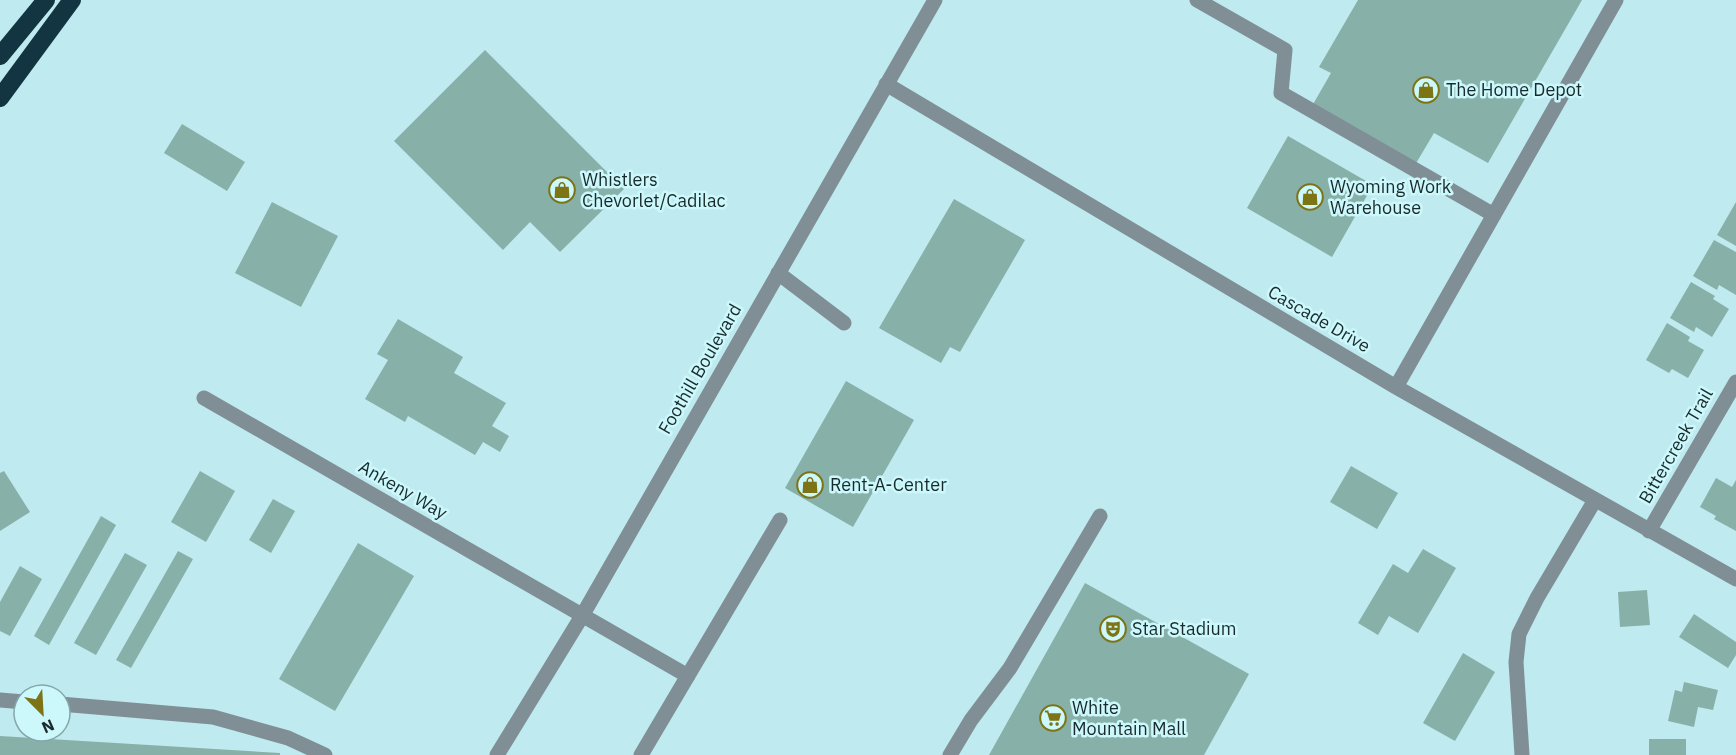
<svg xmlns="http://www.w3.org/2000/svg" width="1736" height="755" font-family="'IBM Plex Sans',sans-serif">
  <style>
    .building { fill: #87b0a9 }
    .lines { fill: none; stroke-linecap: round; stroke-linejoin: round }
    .minor { stroke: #7f8f95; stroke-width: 15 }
    .highway { stroke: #123541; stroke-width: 18 }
    .labels { text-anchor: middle; stroke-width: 5; stroke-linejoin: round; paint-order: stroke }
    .poi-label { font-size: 18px; fill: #192a2c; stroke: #ccf8fc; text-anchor: start }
    .street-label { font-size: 18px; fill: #192a2c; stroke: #ccf8fc }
  </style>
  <rect width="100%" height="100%" fill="#bfeaef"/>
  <!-- building -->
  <path class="building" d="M 1358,0 L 1582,0 L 1488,163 L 1434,133 L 1415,165 L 1312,106 L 1331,73 L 1319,67 Z
    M 485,50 L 624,189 L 560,252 L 530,222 L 503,250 L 394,141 Z
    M 182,124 L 245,162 L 227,191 L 164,153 Z
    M 1288,136 L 1373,185 L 1332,257 L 1247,208 Z
    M 954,199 L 1025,240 L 960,352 L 950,347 L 941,363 L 879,328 Z
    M 272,202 L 338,236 L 301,307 L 235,273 Z
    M 1736,202 L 1736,246 L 1717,235 Z
    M 1714,240 L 1736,252 L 1736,295 L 1719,285 L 1717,290 L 1693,276 Z
    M 1691,282 L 1715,296 L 1713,299 L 1729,309 L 1712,337 L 1696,327 L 1694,332 L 1670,318 Z
    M 398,319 L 463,357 L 454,373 L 506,403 L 492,426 L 509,436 L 500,452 L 483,442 L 475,455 L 408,416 L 405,422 L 365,399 L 388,360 L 377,354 Z
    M 1667,323 L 1690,337 L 1688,341 L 1704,350 L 1688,378 L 1672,369 L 1669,373 L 1646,360 Z
    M 846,381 L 914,420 L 853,527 L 785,488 Z
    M 1351,466 L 1398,493 L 1377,529 L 1330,502 Z
    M 4,471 L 30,512 L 0,531 L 0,473 Z
    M 200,471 L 235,491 L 206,542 L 171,522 Z
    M 1716,478 L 1732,487 L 1736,480 L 1736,531 L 1714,519 L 1716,516 L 1700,507 Z
    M 273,499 L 295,511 L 271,553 L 249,540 Z
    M 101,516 L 116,525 L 49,645 L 34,636 Z
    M 358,543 L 414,576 L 335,711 L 279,679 Z
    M 1423,549 L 1456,568 L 1418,633 L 1389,616 L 1378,635 L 1358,623 L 1393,564 L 1408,573 Z
    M 178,551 L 193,559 L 131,668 L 116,660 Z
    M 125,553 L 147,565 L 96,655 L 74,643 Z
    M 20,566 L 42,579 L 10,636 L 0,631 L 0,602 Z
    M 1085,583 L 1249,674 L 1204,755 L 989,755 Z
    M 1647,590 L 1650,625 L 1620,627 L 1618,592 Z
    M 1694,614 L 1736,642 L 1736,655 L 1728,668 L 1679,637 Z
    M 1463,653 L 1495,672 L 1455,741 L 1423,723 Z
    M 1684,682 L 1718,690 L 1713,710 L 1698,707 L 1694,727 L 1668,721 L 1675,690 L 1682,692 Z
    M 0,736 L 280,753 L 280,755 L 0,755 Z
    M 1649,739 L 1686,739 L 1686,755 L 1649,755 Z"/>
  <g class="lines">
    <!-- minor -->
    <path class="minor" d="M 1197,0 L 1285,50 L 1281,93 L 1494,215
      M 886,84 L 1396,387 L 1736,579
      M 778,273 L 844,323
      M 1396,387 L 1616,0
      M 204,398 L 688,676
      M 1649,531 L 1736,382
      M 0,700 L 24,702
      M 60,704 L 213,717 L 288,738 L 325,755
      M 497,755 L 582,616 L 935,0
      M 641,755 L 780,520
      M 950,755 L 971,720 L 1010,668 L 1100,516
      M 1522,755 L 1516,662 L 1519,634 L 1537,598 L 1595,500"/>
    <!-- highway -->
    <path class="highway" d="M 0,56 L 46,0
      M 0,98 L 72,0"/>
  </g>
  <!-- icons -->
  <defs>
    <g id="shop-ring" transform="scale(1.35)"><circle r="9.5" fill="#ccf8fc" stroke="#7d7416" stroke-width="1.5"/><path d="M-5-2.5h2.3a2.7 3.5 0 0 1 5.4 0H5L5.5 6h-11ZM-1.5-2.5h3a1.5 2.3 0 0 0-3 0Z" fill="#7d7416"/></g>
    <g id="theatre-ring" transform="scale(1.35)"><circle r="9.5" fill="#ccf8fc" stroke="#7d7416" stroke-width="1.5"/><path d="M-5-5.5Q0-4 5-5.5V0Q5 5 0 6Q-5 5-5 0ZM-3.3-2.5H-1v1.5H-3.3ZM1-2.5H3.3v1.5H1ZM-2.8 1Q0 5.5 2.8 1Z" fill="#7d7416"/></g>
    <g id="supermarket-ring" transform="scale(1.35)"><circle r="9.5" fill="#ccf8fc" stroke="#7d7416" stroke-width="1.5"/><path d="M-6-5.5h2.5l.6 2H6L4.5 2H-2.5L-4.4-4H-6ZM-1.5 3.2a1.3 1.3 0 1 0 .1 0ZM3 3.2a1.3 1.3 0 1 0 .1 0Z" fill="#7d7416"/></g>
  </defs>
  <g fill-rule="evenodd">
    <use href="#shop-ring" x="1426" y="90"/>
    <use href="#shop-ring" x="562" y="190"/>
    <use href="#shop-ring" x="1310" y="197"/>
    <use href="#shop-ring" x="810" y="485"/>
    <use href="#theatre-ring" x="1113" y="629"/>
    <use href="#supermarket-ring" x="1053" y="718"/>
  </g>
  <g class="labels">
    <!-- poi labels -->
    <g class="poi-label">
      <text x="1446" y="96">The Home Depot</text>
      <text x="582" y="186">Whistlers<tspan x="582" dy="21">Chevorlet/Cadilac</tspan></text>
      <text x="1330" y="193">Wyoming Work<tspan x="1330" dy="21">Warehouse</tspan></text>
      <text x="830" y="491">Rent-A-Center</text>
      <text x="1132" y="635">Star Stadium</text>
      <text x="1072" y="714">White<tspan x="1072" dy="21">Mountain Mall</tspan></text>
    </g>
    <!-- street labels -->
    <g class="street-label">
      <text transform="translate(1319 319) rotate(30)" y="6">Cascade Drive</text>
      <text transform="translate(700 369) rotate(-60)" y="6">Foothill Boulevard</text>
      <text transform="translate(1676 446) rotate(-60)" y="6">Bittercreek Trail</text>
      <text transform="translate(403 490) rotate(30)" y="6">Ankeny Way</text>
    </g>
  </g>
  <!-- north arrow -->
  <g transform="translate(42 713) rotate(156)"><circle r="28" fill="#ccf8fc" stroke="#84a6a9" stroke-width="1.5"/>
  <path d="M0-4.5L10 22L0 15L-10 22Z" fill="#7d7416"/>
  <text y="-9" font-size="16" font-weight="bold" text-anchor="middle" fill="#192a2c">N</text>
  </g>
</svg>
